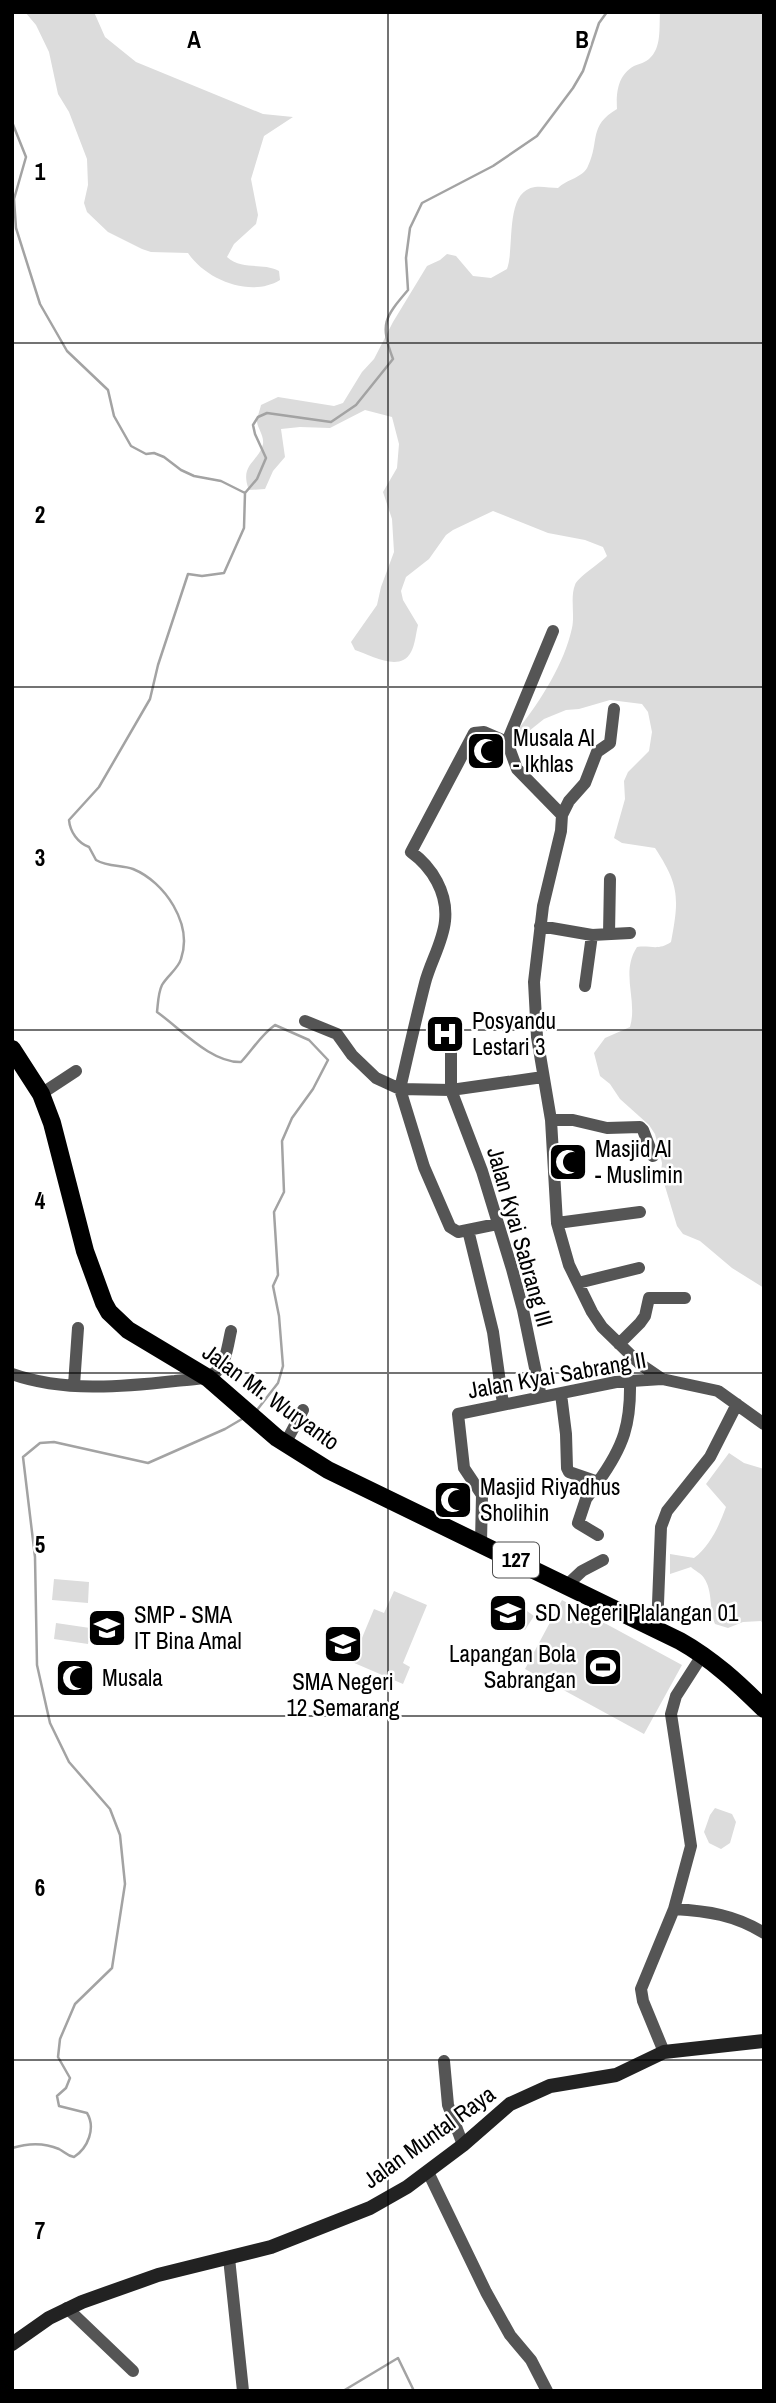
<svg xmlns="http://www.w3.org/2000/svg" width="776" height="2403" font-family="'Archivo Narrow',sans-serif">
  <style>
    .green { fill: #dcdcdc }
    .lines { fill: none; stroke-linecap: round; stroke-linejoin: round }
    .stream { stroke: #a3a3a3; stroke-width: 2.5 }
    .minor { stroke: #555; stroke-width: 12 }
    .secondary { stroke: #222; stroke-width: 14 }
    .primary { stroke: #000; stroke-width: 18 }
    .grid { fill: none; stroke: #000; stroke-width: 2; stroke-opacity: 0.55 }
    .labels { text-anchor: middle; stroke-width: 5; stroke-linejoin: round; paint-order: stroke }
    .shield { fill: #fff; stroke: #4c4c4c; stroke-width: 2 }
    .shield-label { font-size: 21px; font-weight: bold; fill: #000 }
    .poi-label { font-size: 23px; fill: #000; stroke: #fff; text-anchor: start }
    .street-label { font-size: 23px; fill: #000; stroke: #fff }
    .grid-label { font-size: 23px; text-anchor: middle; font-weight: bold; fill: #000; stroke: #fff; stroke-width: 5; stroke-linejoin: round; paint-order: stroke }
  </style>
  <rect width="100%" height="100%" fill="#fff"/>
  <!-- green -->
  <path class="green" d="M 25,12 L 94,12 L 105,37 L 136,62 L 263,114 L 293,117 L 264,136 L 251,179 L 258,215 L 256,224 L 234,244 L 227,257 C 243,271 262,262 279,271 L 280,280 C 251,298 206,280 188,253 L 151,252 L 142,249 L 108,232 L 87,212 L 84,203 L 88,185 L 87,159 L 69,112 L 58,94 L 49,52 L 36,25 Z
    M 660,12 L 764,12 L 764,1288 L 732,1268 L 700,1241 L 683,1234 L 677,1226 L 661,1173 L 662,1163 L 655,1134 L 649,1125 L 620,1099 L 610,1084 L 600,1076 L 594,1053 L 605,1038 L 630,1027 C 638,1000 620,973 637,947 C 651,945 658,951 671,942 C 679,899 680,886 655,848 L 622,843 L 614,838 L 625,799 L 624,781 L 628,772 L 649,751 L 652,732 L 648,712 L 642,704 L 610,700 L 579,709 L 566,710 L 544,719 L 524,735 L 520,733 L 519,728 C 541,700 564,664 572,628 C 575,615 570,597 575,585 C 577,578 600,563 607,556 L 603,547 L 585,540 L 548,533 L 493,511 L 453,530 L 446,535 L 429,559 L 406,577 L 401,591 L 403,600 L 418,625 C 416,633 415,645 411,652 C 400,673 371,655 355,650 L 351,642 L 377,605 L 381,587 L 394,552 L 392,519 L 383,492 L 397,468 L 399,444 L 392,417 L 365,410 L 330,428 L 300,427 L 281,429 L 285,457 L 273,471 L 265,489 L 249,490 C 239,464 258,463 263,444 C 264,435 258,429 257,422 C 257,417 260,410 261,405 L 278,397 L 334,406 L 343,403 L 362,372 L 374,359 L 393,322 L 427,266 L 440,260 L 447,254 L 456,256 L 473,276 L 491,278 L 507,269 C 515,248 504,191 535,187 C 542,186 551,188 558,188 C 567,179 583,178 588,166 C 600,141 588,126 617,109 C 616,92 618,75 634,66 C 639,64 646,62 649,59 C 662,48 659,27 660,12 Z
    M 729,1453 L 744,1463 L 764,1469 L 764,1625 L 761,1621 L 743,1622 L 728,1628 L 715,1624 C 709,1610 713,1591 704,1578 C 702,1574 694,1570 691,1567 L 670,1574 L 670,1554 L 694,1558 C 710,1546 719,1526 726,1507 L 706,1484 Z
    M 54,1579 L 89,1582 L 88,1603 L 52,1600 Z
    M 394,1591 L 427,1605 L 403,1663 L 410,1667 L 403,1684 L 352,1662 L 374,1609 L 384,1613 Z
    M 510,1599 L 534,1616 L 525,1630 L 501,1613 Z
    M 562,1600 L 682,1665 L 644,1734 L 525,1669 Z
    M 56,1623 L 90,1628 L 88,1644 L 54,1639 Z
    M 715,1808 L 732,1814 L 736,1822 L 730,1843 L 721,1849 L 709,1843 L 704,1832 L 710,1815 Z"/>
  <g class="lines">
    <!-- stream -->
    <path class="stream" d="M 12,122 L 26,157 L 14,199 L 16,228 L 40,304 L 67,351 L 108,390 L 114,416 L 131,446 L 146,454 L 154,453 L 164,457 L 181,470 L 194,476 L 221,481 L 245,493 L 244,528 L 224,573 L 202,576 L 188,574 L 158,665 L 150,699 L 99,787 L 69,820 C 70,832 78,843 89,847 L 96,860 C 108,867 121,865 133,869 C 165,882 193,924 181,959 C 178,969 167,976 162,985 C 158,993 158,1004 157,1012 C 181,1029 211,1063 241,1062 C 253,1049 261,1035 275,1025 L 309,1040 L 328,1060 L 313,1089 L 292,1118 L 282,1141 L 284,1192 L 274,1212 L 278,1275 L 273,1286 L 279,1316 L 283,1366 L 278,1383 L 257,1410
      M 245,493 L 257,479 L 266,458 L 255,434 L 253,425 L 258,417 L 267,413 L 331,422 L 356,405 L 393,359 C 380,324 384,318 408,290 L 406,258 L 410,228 L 422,203 L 493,166 L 537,136 L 573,88 L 583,71 L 599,23 L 607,12
      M 12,2148 C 28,2143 43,2142 59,2149 C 65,2152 67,2156 74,2157 C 88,2148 96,2128 87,2113 L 59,2106 L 57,2096 L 66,2088 L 70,2078 L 58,2057 L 60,2039 L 75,2004 L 112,1968 L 125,1884 L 120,1835 L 110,1809 L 69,1762 L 50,1723 L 37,1665 L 35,1557 L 23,1457 L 40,1443 L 54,1442 L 148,1463 L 225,1429 L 242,1419
      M 343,2391 L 398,2358 L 414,2391"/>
    <!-- minor -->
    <path class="minor" d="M 553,631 L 507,742 L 517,769 L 562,815
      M 614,709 L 610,743 L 597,752 L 585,783 L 569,801 L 562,815 L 561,831 L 543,906 L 534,982 L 537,1037 L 551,1120 L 557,1223 L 569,1265 L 592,1312 L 602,1327 L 640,1364 L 662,1379 L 718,1391 L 764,1424
      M 540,926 L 592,935 L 630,933
      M 609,934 L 610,879
      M 585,986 L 592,935
      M 305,1021 L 337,1034 L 352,1055 L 376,1078 L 400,1089 L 451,1090 L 543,1077
      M 451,1047 L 451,1090 L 482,1171 L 512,1269 L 523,1310 L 541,1397
      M 400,1089 C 408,1054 416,1018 425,983 C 430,963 443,942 445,921 C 448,893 432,867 411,852 L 474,733 L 484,732 L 507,742
      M 400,1089 L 424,1167 L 450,1227 L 458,1232 L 497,1224
      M 41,1094 L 76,1071
      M 551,1120 L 573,1120 L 607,1128 L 640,1127 L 643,1130 L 653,1156
      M 557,1223 L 640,1212
      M 468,1230 L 493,1332 L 503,1404
      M 578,1283 L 639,1268
      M 619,1344 L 640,1323 L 645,1316 L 649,1298 L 685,1298
      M 12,1374 C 63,1392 122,1387 175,1381 C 189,1379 205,1381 216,1372 C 226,1364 228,1344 231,1331
      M 74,1385 L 78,1328
      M 561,1394 L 566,1434 L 567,1468 L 569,1472 L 598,1482 L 586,1499 L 578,1523 L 598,1535
      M 285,1444 L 303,1410
      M 598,1482 C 624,1446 631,1424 630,1380
      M 481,1542 L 482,1495 L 464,1468 L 458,1414 L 616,1382 L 662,1379
      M 566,1586 L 582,1571 L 603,1560
      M 657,1629 L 661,1527 L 667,1511 L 710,1457 L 737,1404
      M 674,1909 C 708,1911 735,1915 764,1933
      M 664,2052 L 643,2001 L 641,1989 L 674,1909 L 691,1846 L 671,1714 L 676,1696 L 703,1654
      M 444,2061 L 448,2105 L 463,2145
      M 428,2172 L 486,2292 L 510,2335 L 531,2360 L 547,2391
      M 229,2258 L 243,2391
      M 67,2308 L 133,2371"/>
    <!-- secondary -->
    <path class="secondary" d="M 12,2344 L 49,2318 L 82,2302 L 158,2275 L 271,2247 L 370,2208 L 407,2187 L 463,2145 L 510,2104 L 550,2086 L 616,2075 L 664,2052 L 764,2041"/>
    <!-- primary -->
    <path class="primary" d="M 12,1049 L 41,1094 L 52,1123 L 85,1251 L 104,1303 L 109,1312 L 128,1330 L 208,1378 L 277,1438 L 328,1470 L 680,1641 C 712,1659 738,1683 764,1709"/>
  </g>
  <!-- grid -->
  <path class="grid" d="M 388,12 L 388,2391M 12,343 L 764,343M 12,687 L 764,687M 12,1030 L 764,1030M 12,1373 L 764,1373M 12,1716 L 764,1716M 12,2060 L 764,2060"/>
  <!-- icons -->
  <defs>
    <g id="mosque-square" transform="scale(2.0125)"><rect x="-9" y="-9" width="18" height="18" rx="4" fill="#000" stroke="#fff"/><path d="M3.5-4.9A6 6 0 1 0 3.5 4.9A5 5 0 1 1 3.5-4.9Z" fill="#fff"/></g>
    <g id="hospital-square" transform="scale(2.0125)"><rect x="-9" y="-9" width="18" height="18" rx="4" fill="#000" stroke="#fff"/><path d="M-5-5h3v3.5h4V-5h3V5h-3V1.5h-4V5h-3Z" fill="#fff"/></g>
    <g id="school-square" transform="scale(2.0125)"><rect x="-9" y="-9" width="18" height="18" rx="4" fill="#000" stroke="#fff"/><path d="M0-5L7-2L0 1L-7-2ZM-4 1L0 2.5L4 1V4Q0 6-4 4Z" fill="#fff"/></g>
    <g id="stadium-square" transform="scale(2.0125)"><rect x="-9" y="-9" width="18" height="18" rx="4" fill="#000" stroke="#fff"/><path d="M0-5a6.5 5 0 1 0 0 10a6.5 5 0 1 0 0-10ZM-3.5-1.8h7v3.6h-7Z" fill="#fff"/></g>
  </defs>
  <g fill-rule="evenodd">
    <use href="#mosque-square" x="486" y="751"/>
    <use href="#hospital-square" x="445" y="1034"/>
    <use href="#mosque-square" x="568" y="1162"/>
    <use href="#mosque-square" x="453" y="1500"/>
    <use href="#school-square" x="508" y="1613"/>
    <use href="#school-square" x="107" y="1628"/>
    <use href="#school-square" x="343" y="1644"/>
    <use href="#stadium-square" x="603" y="1667"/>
    <use href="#mosque-square" x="75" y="1678"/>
  </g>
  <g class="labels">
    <!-- shield labels -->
    <rect class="shield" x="493" y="1542.5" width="46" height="35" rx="5"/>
    <g class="shield-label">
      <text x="516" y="1567">127</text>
    </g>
    <!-- poi labels -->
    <g class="poi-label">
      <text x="513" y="746">Musala Al<tspan x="513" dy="26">- Ikhlas</tspan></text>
      <text x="472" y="1029">Posyandu<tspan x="472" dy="26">Lestari 3</tspan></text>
      <text x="595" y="1157">Masjid Al<tspan x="595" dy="26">- Muslimin</tspan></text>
      <text x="480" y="1495">Masjid Riyadhus<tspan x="480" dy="26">Sholihin</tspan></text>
      <text x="535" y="1621">SD Negeri Plalangan 01</text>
      <text x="134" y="1623">SMP - SMA<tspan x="134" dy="26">IT Bina Amal</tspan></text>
      <text x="576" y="1662" text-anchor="end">Lapangan Bola<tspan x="576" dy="26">Sabrangan</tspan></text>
      <text x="102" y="1686">Musala</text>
      <text x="343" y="1690" text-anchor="middle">SMA Negeri<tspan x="343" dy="26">12 Semarang</tspan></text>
    </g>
    <!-- street labels -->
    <g class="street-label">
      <text transform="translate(520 1237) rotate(74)" y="8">Jalan Kyai Sabrang III</text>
      <text transform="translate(557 1375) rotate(-10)" y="8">Jalan Kyai Sabrang II</text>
      <text transform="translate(271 1397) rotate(36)" y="8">Jalan Mr. Wuryanto</text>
      <text transform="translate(429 2137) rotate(-36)" y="8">Jalan Muntal Raya</text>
    </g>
  </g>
  <g class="grid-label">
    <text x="194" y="48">A</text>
    <text x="582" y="48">B</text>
    <text x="40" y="180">1</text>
    <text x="40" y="523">2</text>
    <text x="40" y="866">3</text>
    <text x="40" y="1209">4</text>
    <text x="40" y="1553">5</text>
    <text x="40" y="1896">6</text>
    <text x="40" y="2239">7</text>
  </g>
  <!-- border -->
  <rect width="776" height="2403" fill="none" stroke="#000000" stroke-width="28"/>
</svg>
